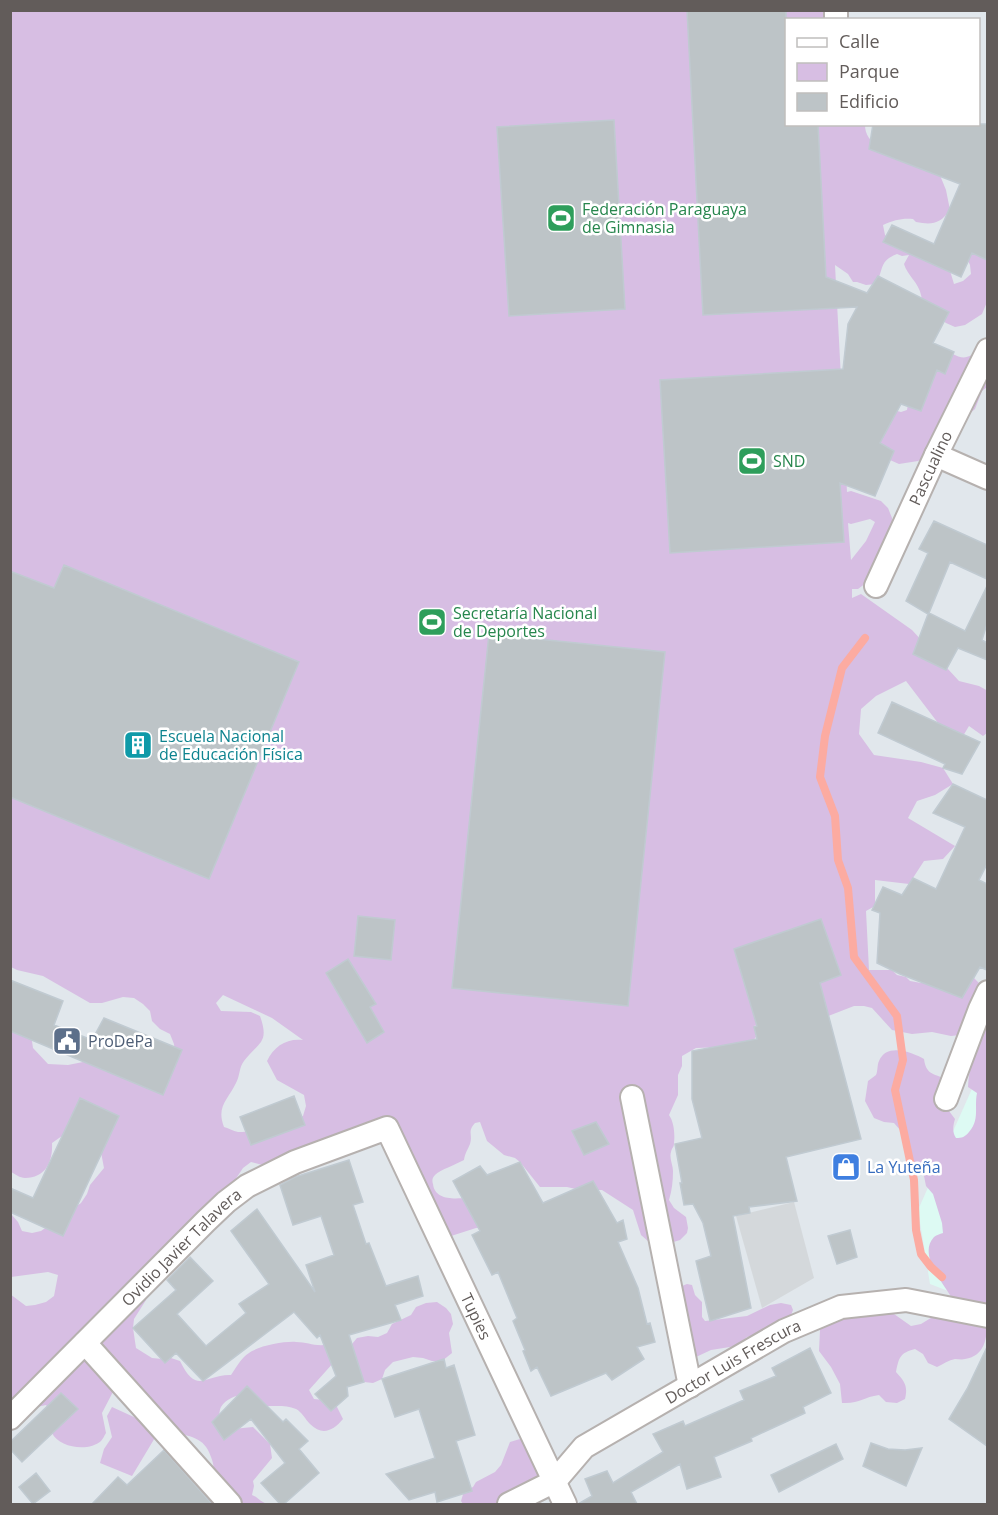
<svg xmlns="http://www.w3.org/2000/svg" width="998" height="1515" font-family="'Open Sans',sans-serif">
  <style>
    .industrial { fill: #d4d8db }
    .medical { fill: #ddfaf3 }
    .green { fill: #d7bee3; fill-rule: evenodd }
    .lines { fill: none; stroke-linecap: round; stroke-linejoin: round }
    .stream { stroke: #fcaba1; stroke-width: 8 }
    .building { fill: #bdc4c7; stroke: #c0cad1; stroke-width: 1.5 }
    .minor-casing { stroke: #b6b1af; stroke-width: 26 }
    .minor { stroke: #fff; stroke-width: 22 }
    .labels { text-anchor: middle; stroke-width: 5; stroke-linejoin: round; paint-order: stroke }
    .leisure-label { font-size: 16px; fill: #27864d; stroke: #fff; text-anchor: start }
    .street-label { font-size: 16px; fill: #625c5a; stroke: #fff }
    .culture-label { font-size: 16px; fill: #0d838f; stroke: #fff; text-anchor: start }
    .service-label { font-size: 16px; fill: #4e5e75; stroke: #fff; text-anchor: start }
    .shop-label { font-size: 16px; fill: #366cbe; stroke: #fff; text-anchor: start }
  </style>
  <rect width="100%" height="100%" fill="#e1e7ec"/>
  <!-- industrial -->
  <path class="industrial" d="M 794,1202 L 814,1278 L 762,1308 L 736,1216 Z"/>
  <!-- medical -->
  <path class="medical" d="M 987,1055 L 987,1306 L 930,1284 L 918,1210 Z"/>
  <!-- green -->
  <path class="green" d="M 11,11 L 823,11 L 823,19 L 786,20 L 786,124 L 865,125 C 865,129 866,134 869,138 C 875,147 922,159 935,163 L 946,190 L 950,210 C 940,224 932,225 916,222 L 913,219 C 902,218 894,220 883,225 L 885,235 L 893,242 L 948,264 L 954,284 L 963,281 L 971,274 L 970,265 L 966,256 L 980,240 L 987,239 L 987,302 L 982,314 L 965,325 L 955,327 L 946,323 L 922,305 C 922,302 922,298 921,295 C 919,283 907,275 904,264 L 909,255 L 902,256 L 897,254 C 879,261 884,269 876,284 L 866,285 L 857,282 L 853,282 L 848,274 L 835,265 L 847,492 L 851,491 L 881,501 L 888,508 L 892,518 L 892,528 L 882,546 L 866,583 L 858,589 L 852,589 L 852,598 L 861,594 L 912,630 L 959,681 L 979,686 L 988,691 L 987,733 L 983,736 L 969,726 L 957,746 L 929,741 L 938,723 L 906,681 L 876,696 L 861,709 L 859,734 L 874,755 L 921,762 L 943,768 L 953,784 L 935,795 L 917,801 L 908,818 L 955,846 L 943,859 L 924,861 L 909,884 L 875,880 L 875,906 L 866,911 L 869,970 L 892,970 L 897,975 L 906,977 L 910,981 L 921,983 L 961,976 L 974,978 L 981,985 L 960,1035 L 951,1036 L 932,1032 L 912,1034 L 892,1030 L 872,1008 L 864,1006 L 854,1006 L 818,1020 L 767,1022 L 754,1026 L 756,1037 L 748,1046 L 696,1048 L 682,1056 L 682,1066 L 678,1075 L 678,1095 L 669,1115 C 674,1122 675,1134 674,1143 C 674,1148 672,1147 671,1152 C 669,1158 673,1165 673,1171 C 673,1181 672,1190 669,1200 L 674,1208 L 686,1217 L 688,1228 L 687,1233 L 680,1240 L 664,1245 L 649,1242 L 641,1235 L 633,1210 L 602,1190 L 580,1190 L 567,1187 L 540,1187 L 520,1162 L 515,1158 L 504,1155 L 487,1141 L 480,1122 L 475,1123 C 467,1132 473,1134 470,1144 C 468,1149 465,1153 464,1160 C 457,1164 440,1170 435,1175 C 432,1178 432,1181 433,1184 C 435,1204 465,1198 478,1196 L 487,1227 L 476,1228 L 451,1236 L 443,1232 L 396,1137 L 270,1167 L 251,1162 L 243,1168 L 233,1183 L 148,1290 L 146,1300 L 134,1319 L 133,1328 L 136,1348 L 152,1358 L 162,1359 L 171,1358 L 180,1361 C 197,1396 205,1374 231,1375 C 236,1368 241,1358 249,1353 C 258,1346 285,1341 296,1342 C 307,1342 313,1346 325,1345 L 334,1362 L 309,1390 L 314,1399 L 334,1401 L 343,1419 C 333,1431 322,1436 310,1424 C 305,1419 302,1412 296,1409 C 287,1405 277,1406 267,1406 C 265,1404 263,1401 260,1399 C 249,1391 228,1395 221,1407 C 220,1408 219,1415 219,1417 L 233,1429 L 253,1427 L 270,1444 L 272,1458 L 253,1481 L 254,1486 L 252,1495 C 258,1497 261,1503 268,1504 L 204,1504 C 200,1494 207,1488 211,1479 C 215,1470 214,1465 211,1457 C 204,1436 190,1437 170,1431 L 159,1414 L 158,1405 L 137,1398 L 116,1386 L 102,1413 L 106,1433 C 104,1436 103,1439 101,1441 C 89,1452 59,1448 52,1433 C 49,1427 53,1420 51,1413 C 50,1410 48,1408 46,1405 L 23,1410 L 11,1417 L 10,1294 L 26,1306 L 35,1305 L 46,1302 L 54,1296 L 58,1275 L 48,1272 L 11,1277 L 11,1214 L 18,1222 L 22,1231 L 32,1233 L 41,1231 L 81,1203 L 87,1194 L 90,1185 L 104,1168 L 100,1147 L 69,1131 L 52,1143 C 53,1161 46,1178 25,1178 C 20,1178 15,1174 11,1172 L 11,1009 L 30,1028 L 33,1048 L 48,1064 L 68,1065 L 88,1061 L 175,1054 L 174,1044 L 170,1034 L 160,1029 L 152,1021 L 150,1011 L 143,1004 L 134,998 L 123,997 L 102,1003 L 90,1003 L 43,976 L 17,970 L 11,967 ZM 870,519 L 875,522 L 866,541 L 851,560 L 848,523 L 851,524 ZM 223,995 L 272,1018 L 303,1040 C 287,1038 274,1046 267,1061 L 277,1080 L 304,1095 L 306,1106 L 303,1116 C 292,1121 249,1133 238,1132 C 233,1131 228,1128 224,1127 C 216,1106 228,1100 236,1083 C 240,1076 239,1067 244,1061 C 258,1042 270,1044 260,1016 L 251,1012 L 221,1011 L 216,1003 Z
    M 987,350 L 987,387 L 982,391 L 975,409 L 967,416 L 928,456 L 918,461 L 899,464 L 890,460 L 866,420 L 882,407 L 901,412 L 907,410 L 908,404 L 932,362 L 951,353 C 970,364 970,351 987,350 Z
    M 987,1026 L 988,1306 L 953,1300 C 945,1285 917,1255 934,1237 C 936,1235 940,1234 943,1233 L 942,1223 L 933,1194 L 926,1186 L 924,1176 L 910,1161 L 908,1139 L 894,1123 L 884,1122 L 874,1118 L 865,1101 L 868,1081 L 876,1075 C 878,1071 877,1065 879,1061 C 887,1042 913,1053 924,1059 C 926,1073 931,1073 943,1078 L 949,1111 L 955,1119 C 953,1126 952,1132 956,1138 C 962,1138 965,1137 969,1132 C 980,1119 974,1108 977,1093 L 968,1087 C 969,1065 976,1044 987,1026 Z
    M 687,1284 L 692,1285 L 695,1295 L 702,1302 L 702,1317 L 705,1321 L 747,1316 L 770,1305 L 781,1303 L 791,1305 L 793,1310 L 789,1320 L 757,1335 L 747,1337 L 736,1346 L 711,1350 L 696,1357 L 678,1290 L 682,1286 Z
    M 437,1302 L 446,1308 L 451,1314 L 453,1324 L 449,1333 L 452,1353 L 442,1361 L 432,1361 L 423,1358 L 413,1357 L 393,1362 L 385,1370 L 382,1379 L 373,1383 L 364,1382 L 350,1354 L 352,1344 L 357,1338 L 368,1336 L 378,1337 L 387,1333 L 392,1324 L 411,1315 L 416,1307 L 426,1303 Z
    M 883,1313 L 894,1314 L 911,1326 L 921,1324 L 939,1313 L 987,1322 C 987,1338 985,1356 965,1359 C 962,1360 958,1359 955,1359 C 949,1360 943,1364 937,1367 L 928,1363 L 923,1354 L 915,1349 C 900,1353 899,1357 896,1372 C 905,1382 908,1386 905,1399 L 897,1403 L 886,1402 L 879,1395 C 863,1397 860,1404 842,1403 L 840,1384 L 831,1367 L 819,1351 L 820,1330 L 826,1321 L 835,1317 Z
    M 112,1407 L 147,1423 L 156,1436 L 132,1476 L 100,1463 L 104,1449 L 112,1437 L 107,1416 Z
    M 520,1439 L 541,1441 L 544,1471 L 515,1504 L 463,1504 L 461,1501 L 464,1491 L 473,1487 L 476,1482 L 495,1472 L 501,1465 L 510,1442 Z"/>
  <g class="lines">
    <!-- stream -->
    <path class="stream" d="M 865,638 L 842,668 L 825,736 L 820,777 L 835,816 L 838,860 L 848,888 L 854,957 L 897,1016 L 903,1060 L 895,1090 L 914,1180 L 916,1230 L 921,1254 L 931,1267 L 942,1277"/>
  </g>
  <!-- building -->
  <path class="building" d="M 687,10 L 786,10 L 786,124 L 818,124 L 826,277 L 867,293 L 878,276 L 949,312 L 933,343 L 954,352 L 945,374 L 937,370 L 921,411 L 901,404 L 880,443 L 894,451 L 875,496 L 840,483 L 844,542 L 670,553 L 660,380 L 843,369 L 848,324 L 857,307 L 703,315 Z
    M 614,120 L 625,309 L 509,316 L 497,127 Z
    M 873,124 L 987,124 L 987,260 L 972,253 L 961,277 L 883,242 L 892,225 L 934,244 L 960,184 L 869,149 Z
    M 934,521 L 987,545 L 987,579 L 950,562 L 929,613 L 965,631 L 987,586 L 987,624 L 982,640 L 987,643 L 987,660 L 958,648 L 946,670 L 913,654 L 928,614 L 906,601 L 928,553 L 919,549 Z
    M 64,565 L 299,662 L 209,879 L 10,797 L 10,571 L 54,588 Z
    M 489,634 L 665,652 L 628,1006 L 452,988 Z
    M 892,702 L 980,742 L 962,774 L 943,768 L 945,764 L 878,733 Z
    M 953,784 L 987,800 L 987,864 L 979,880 L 987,884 L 987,970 L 980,967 L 962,998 L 900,974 L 877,963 L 880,913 L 872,910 L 883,887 L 902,895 L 913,878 L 936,889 L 965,827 L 933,813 Z
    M 358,916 L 395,920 L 391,960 L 354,956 Z
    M 821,919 L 841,975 L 820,983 L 861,1139 L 786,1157 L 797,1201 L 749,1207 L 750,1213 L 733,1216 L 751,1308 L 710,1321 L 696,1261 L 711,1256 L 703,1223 L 693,1204 L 684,1205 L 680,1183 L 682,1183 L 675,1144 L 702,1138 L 692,1099 L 692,1051 L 757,1039 L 754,1027 L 757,1026 L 734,949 Z
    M 348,959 L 376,1004 L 370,1007 L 384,1032 L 367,1043 L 326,973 Z
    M 10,980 L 63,1001 L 54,1025 L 92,1040 L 104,1018 L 182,1050 L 163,1095 L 10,1031 Z
    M 294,1096 L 305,1125 L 251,1145 L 240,1117 Z
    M 80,1098 L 119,1116 L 63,1236 L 10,1212 L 10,1188 L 33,1198 Z
    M 596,1122 L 609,1144 L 584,1155 L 572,1131 Z
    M 349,1160 L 363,1202 L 353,1205 L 366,1244 L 369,1243 L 386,1286 L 418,1276 L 423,1296 L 395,1305 L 401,1320 L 349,1335 L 364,1382 L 347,1387 L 348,1396 L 331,1411 L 315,1394 L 336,1376 L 320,1335 L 317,1338 L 294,1312 L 203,1381 L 176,1353 L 165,1363 L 133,1328 L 176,1290 L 167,1280 L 190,1257 L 213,1281 L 177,1314 L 206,1346 L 246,1313 L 239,1304 L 269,1284 L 231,1231 L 257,1209 L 315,1292 L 306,1265 L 334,1255 L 321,1216 L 293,1225 L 280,1185 L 295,1177 Z
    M 520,1162 L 543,1203 L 593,1181 L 617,1223 L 623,1220 L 627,1239 L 618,1242 L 638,1288 L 647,1324 L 650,1323 L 655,1342 L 637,1347 L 644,1359 L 612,1380 L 606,1373 L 551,1396 L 537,1367 L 531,1371 L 523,1351 L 525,1350 L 513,1321 L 517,1318 L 498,1272 L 492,1275 L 472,1235 L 480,1231 L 453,1181 L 480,1166 L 487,1175 Z
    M 850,1230 L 857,1257 L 837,1264 L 828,1236 Z
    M 987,1347 L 987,1446 L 949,1419 L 967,1389 Z
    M 810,1348 L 831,1393 L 803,1407 L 805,1413 L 751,1438 L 752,1441 L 714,1457 L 721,1477 L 687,1489 L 680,1464 L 631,1492 L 637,1504 L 578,1504 L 592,1496 L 585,1479 L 607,1471 L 613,1483 L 663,1452 L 653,1434 L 683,1421 L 685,1426 L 744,1400 L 740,1391 L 776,1376 L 772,1368 Z
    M 444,1359 L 446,1368 L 454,1365 L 475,1435 L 456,1441 L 472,1491 L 437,1502 L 435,1492 L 409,1500 L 386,1474 L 435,1458 L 419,1409 L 395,1417 L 382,1379 Z
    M 247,1386 L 283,1422 L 286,1419 L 308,1441 L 299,1449 L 319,1473 L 284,1504 L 280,1504 L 261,1483 L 285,1463 L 251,1419 L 224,1440 L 212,1422 Z
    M 61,1393 L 78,1409 L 22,1462 L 10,1449 L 10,1442 Z
    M 871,1443 L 888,1449 L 905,1450 L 922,1448 L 906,1486 L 863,1466 Z
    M 836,1444 L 843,1459 L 779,1492 L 771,1475 Z
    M 164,1450 L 212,1504 L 92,1504 L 118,1477 L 127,1485 Z
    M 36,1473 L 50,1491 L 33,1504 L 19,1487 Z"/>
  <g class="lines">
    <!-- minor casing -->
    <g class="minor-casing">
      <g id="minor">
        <path d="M 836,20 L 836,10"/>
        <path d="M 936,455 L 988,478"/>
        <path id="s1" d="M 876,586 L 936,455 L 988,350"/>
        <path d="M 632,1097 L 690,1386"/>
        <path d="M 946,1099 L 980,1009 L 988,992"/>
        <path d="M 85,1343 L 230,1504"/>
        <path id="s2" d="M 10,1418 L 206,1221 L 226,1202 L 247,1186 L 295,1162 L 387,1128 L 565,1504"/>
        <path id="s3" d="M 509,1504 L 555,1481 L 584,1447 L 784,1331 L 841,1307 L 906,1300 L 988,1316"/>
      </g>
    </g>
    <!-- minor -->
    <use href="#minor" class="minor"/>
  </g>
  <!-- icons -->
  <defs>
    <g id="stadium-square" transform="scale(1.5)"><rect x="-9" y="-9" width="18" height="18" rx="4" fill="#2e9e5b" stroke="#fff"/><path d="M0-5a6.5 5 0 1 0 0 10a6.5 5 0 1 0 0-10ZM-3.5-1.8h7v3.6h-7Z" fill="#fff"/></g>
    <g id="building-square" transform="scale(1.5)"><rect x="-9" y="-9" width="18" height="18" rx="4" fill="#0f9aa8" stroke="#fff"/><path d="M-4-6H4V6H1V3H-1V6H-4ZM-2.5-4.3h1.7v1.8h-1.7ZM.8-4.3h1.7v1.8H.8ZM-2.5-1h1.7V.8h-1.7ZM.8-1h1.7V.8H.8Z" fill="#fff"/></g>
    <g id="civic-square" transform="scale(1.5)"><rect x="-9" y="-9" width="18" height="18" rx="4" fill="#5c6f8a" stroke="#fff"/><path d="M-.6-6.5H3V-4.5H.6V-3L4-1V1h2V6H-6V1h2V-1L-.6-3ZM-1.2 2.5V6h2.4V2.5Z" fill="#fff"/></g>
    <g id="shop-square" transform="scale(1.5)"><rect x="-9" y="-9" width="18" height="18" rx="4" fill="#3f7fe0" stroke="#fff"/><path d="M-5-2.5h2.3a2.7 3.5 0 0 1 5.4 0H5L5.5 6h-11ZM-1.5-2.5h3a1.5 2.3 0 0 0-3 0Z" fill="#fff"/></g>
  </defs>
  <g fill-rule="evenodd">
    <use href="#stadium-square" x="561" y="218"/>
    <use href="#stadium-square" x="752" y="461"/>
    <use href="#stadium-square" x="432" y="622"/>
    <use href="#building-square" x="138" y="745"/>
    <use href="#civic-square" x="67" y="1041"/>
    <use href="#shop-square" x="846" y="1167"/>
  </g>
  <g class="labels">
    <!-- leisure labels -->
    <g class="leisure-label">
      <text x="582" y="215">Federación Paraguaya<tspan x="582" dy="18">de Gimnasia</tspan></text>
      <text x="773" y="467">SND</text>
      <text x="453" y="619">Secretaría Nacional<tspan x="453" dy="18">de Deportes</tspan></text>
    </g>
    <!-- street labels -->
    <g class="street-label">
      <text dy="6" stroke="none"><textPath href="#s1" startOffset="130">Pascualino</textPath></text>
      <text dy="6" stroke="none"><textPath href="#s2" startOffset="242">Ovidio Javier Talavera</textPath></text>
      <text dy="6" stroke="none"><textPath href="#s2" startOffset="692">Tupies</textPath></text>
      <text dy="6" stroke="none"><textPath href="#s3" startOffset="268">Doctor Luis Frescura</textPath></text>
    </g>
    <!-- culture labels -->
    <g class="culture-label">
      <text x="159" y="742">Escuela Nacional<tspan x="159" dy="18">de Educación Física</tspan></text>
    </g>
    <!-- service labels -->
    <g class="service-label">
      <text x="88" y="1047">ProDePa</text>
    </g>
    <!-- shop labels -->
    <g class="shop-label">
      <text x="867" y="1173">La Yuteña</text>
    </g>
  </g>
  <!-- border -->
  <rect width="998" height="1515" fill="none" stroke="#625c5a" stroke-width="24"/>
  <!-- legend -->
  <rect x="785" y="18" width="195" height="108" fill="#ffffff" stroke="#c0bebd" stroke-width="1.5"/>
  <rect x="797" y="38" width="30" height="9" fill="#ffffff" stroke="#c0bebd" stroke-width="1.5"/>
  <text x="839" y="48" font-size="18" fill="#625c5a">Calle</text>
  <rect x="797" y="63" width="30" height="18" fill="#d7bee3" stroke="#c0bebd" stroke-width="1.5"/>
  <text x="839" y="78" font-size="18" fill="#625c5a">Parque</text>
  <rect x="797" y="93" width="30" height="18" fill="#bdc4c7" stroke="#c0bebd" stroke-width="1.5"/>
  <text x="839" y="108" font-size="18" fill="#625c5a">Edificio</text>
</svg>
